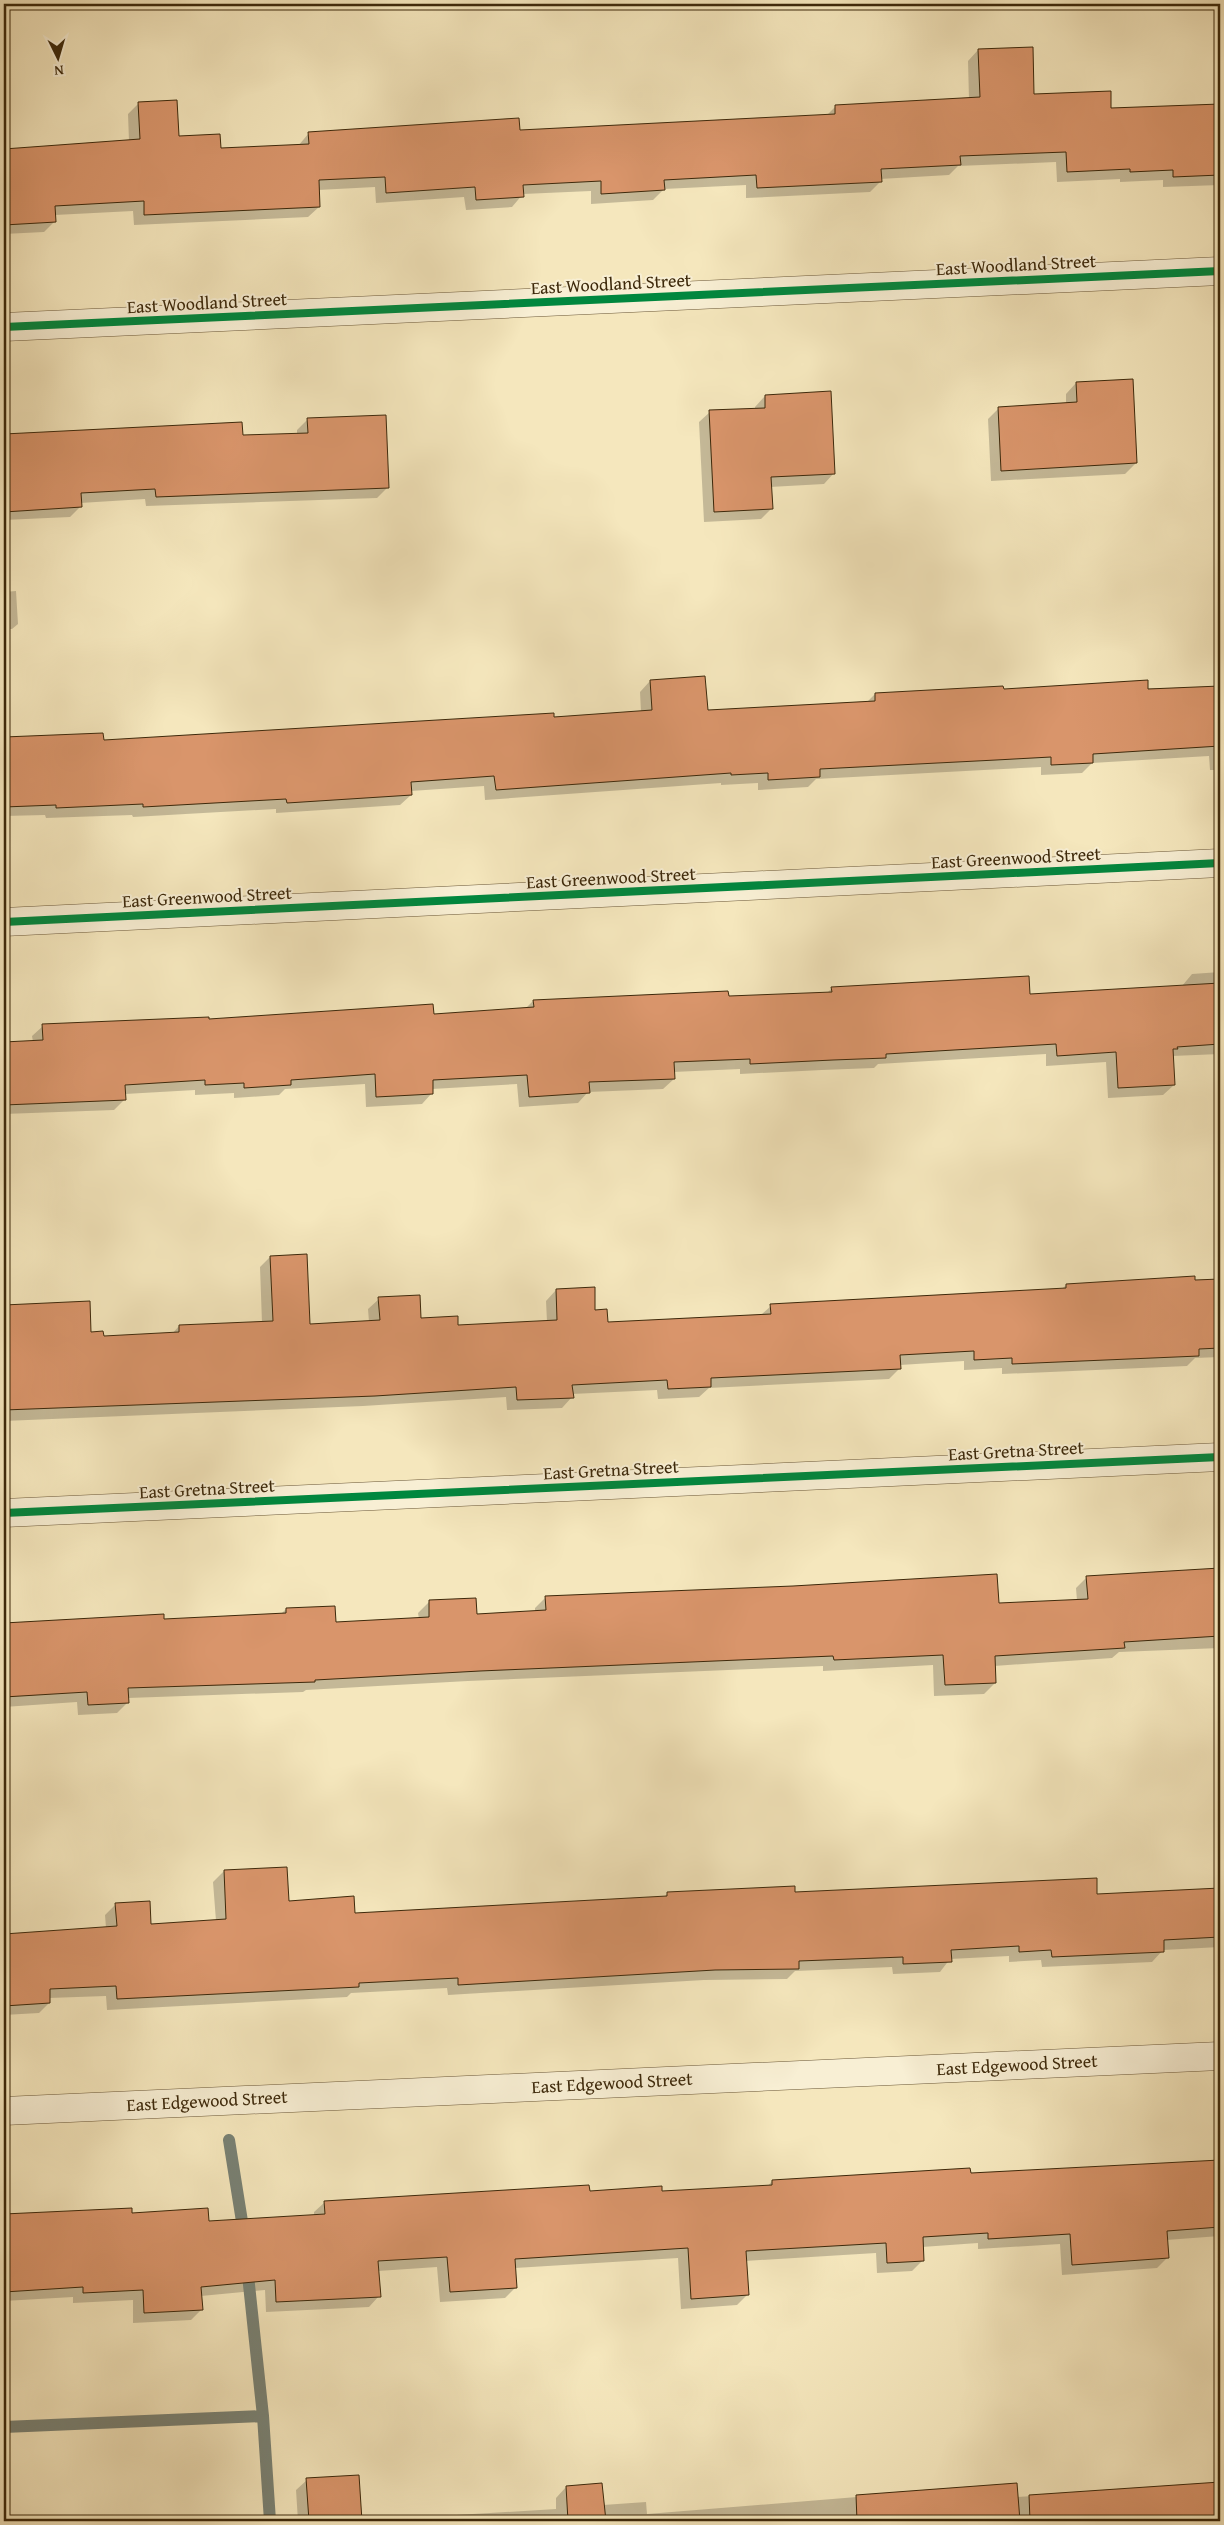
<svg xmlns="http://www.w3.org/2000/svg" width="1224" height="2525" font-family="'Gentium Book Plus',serif">
  <style>
    .shadow { fill: #0003 }
    .lines { fill: none; stroke-linecap: round; stroke-linejoin: round }
    .stream { stroke: #798275; stroke-width: 12 }
    .building { fill: #d9956b; stroke: #3d290b }
    .minor-casing { stroke: #6b5838; stroke-width: 29 }
    .minor { stroke: #f8efd4; stroke-width: 28 }
    .cycleway-casing { stroke: #f8efd4; stroke-width: 11 }
    .cycleway { stroke: #00873e; stroke-width: 8 }
    .labels { text-anchor: middle; stroke-width: 4; stroke-linejoin: round; paint-order: stroke }
    .street-label { font-size: 18px; fill: #3d290b; stroke: #f8efd4 }
  </style>
  <rect width="100%" height="100%" fill="#f5e7bd"/>
  <filter id="stains"><feTurbulence type="fractalNoise" baseFrequency=".004" numOctaves="4"/><feColorMatrix values="0 0 0 0 .2 0 0 0 0 .09 0 0 0 0 .02 0 0 0 .5 -.17"/></filter>
  <radialGradient id="worn" r=".72"><stop offset=".6" stop-color="#630" stop-opacity="0"/><stop offset="1" stop-color="#630" stop-opacity=".3"/></radialGradient>
  <!-- shadow -->
  <path class="shadow" d="M 978,50 L 1033,95 L 1110,110 L 1220,105 L 1220,185 L 1163,187 L 1163,180 L 1120,182 L 1120,179 L 1057,182 L 1056,162 L 958,166 L 949,175 L 880,179 L 880,182 L 870,192 L 746,198 L 746,185 L 664,189 L 653,200 L 591,204 L 591,191 L 523,194 L 512,207 L 466,210 L 464,197 L 376,203 L 375,187 L 318,190 L 319,207 L 308,217 L 134,225 L 133,211 L 55,215 L 55,221 L 44,232 L 4,234 L 4,150 L 129,141 L 128,114 L 138,104 L 178,137 L 220,149 L 298,146 L 309,133 L 519,131 L 826,116 L 836,106 L 969,99 L 968,61 Z
    M 1076,383 L 1136,463 L 1125,474 L 991,481 L 988,419 L 999,408 L 1066,404 L 1066,394 Z
    M 765,396 L 834,473 L 824,484 L 770,487 L 771,509 L 761,519 L 704,522 L 699,422 L 710,412 L 755,410 L 755,407 Z
    M 308,419 L 388,487 L 377,498 L 146,506 L 145,499 L 80,503 L 80,507 L 70,517 L 4,520 L 4,434 L 241,423 L 242,437 L 297,434 L 297,430 Z
    M 16,591 L 18,624 L 12,629 L 4,629 L 4,592 Z
    M 650,681 L 707,711 L 866,703 L 875,694 L 1220,687 L 1220,770 L 1210,770 L 1209,756 L 1092,763 L 1082,773 L 1041,775 L 1041,767 L 984,770 L 816,779 L 808,787 L 758,790 L 758,783 L 721,785 L 721,783 L 485,800 L 484,786 L 411,791 L 411,795 L 400,805 L 276,813 L 276,809 L 133,817 L 132,815 L 46,818 L 45,815 L 4,816 L 4,738 L 102,734 L 102,742 L 641,712 L 640,692 Z
    M 1220,972 L 1220,1054 L 1172,1056 L 1174,1085 L 1163,1095 L 1108,1098 L 1106,1062 L 1046,1066 L 1046,1054 L 878,1064 L 874,1068 L 822,1070 L 740,1074 L 740,1069 L 673,1072 L 674,1079 L 663,1089 L 588,1092 L 578,1103 L 519,1107 L 517,1084 L 432,1089 L 432,1093 L 422,1104 L 366,1107 L 365,1084 L 285,1089 L 279,1095 L 234,1098 L 234,1093 L 195,1095 L 195,1090 L 125,1094 L 125,1099 L 114,1110 L 4,1114 L 4,1044 L 33,1042 L 32,1036 L 43,1026 L 433,1015 L 525,1009 L 533,1001 L 727,997 L 827,993 L 832,988 L 1029,995 L 1182,986 L 1192,974 Z
    M 270,1257 L 309,1325 L 369,1322 L 368,1309 L 379,1299 L 420,1319 L 457,1326 L 547,1322 L 546,1301 L 556,1290 L 594,1311 L 607,1324 L 761,1315 L 771,1306 L 1062,1289 L 1066,1285 L 1220,1280 L 1220,1357 L 1195,1358 L 1187,1366 L 1002,1374 L 1002,1368 L 964,1370 L 964,1361 L 900,1365 L 900,1368 L 889,1379 L 709,1388 L 699,1397 L 658,1399 L 657,1390 L 572,1394 L 572,1397 L 562,1408 L 507,1410 L 506,1397 L 363,1406 L 4,1421 L 4,1344 L 90,1333 L 103,1337 L 172,1334 L 179,1326 L 262,1323 L 260,1267 Z
    M 1220,1571 L 1220,1648 L 1119,1652 L 1112,1658 L 994,1666 L 995,1683 L 984,1694 L 934,1696 L 933,1665 L 823,1671 L 823,1666 L 468,1681 L 306,1690 L 303,1692 L 128,1698 L 128,1702 L 117,1713 L 78,1715 L 77,1702 L 4,1707 L 4,1625 L 163,1615 L 163,1621 L 281,1614 L 286,1609 L 335,1623 L 419,1619 L 418,1613 L 429,1602 L 476,1616 L 535,1612 L 535,1608 L 546,1597 L 997,1605 L 1077,1601 L 1076,1588 L 1087,1577 Z
    M 224,1871 L 288,1902 L 354,1914 L 663,1898 L 668,1893 L 1096,1896 L 1220,1889 L 1220,1947 L 1163,1950 L 1152,1962 L 1042,1967 L 1041,1960 L 1009,1962 L 1009,1956 L 950,1959 L 940,1972 L 893,1974 L 892,1967 L 795,1971 L 787,1979 L 704,1980 L 448,1995 L 447,1988 L 351,1993 L 347,1997 L 107,2010 L 106,1996 L 49,1998 L 49,2003 L 39,2013 L 4,2015 L 4,1935 L 106,1928 L 105,1915 L 116,1904 L 149,1925 L 216,1921 L 213,1882 Z
    M 1220,2161 L 1220,2236 L 1166,2240 L 1167,2258 L 1157,2268 L 1062,2275 L 1060,2244 L 978,2249 L 978,2243 L 922,2247 L 923,2260 L 912,2271 L 877,2273 L 876,2253 L 745,2261 L 747,2295 L 737,2305 L 681,2309 L 678,2258 L 515,2268 L 516,2287 L 505,2298 L 440,2302 L 437,2267 L 378,2271 L 379,2296 L 369,2307 L 266,2312 L 265,2290 L 201,2296 L 202,2309 L 191,2320 L 133,2323 L 133,2300 L 73,2303 L 73,2297 L 4,2301 L 4,2215 L 131,2209 L 131,2214 L 208,2223 L 314,2216 L 314,2212 L 325,2202 L 589,2192 L 661,2193 L 768,2186 L 772,2181 L 970,2175 Z
    M 358,2476 L 361,2521 L 298,2521 L 296,2490 L 307,2480 Z
    M 1016,2484 L 1017,2497 L 1220,2484 L 1220,2521 L 409,2521 L 453,2518 L 456,2515 L 556,2509 L 556,2498 L 566,2487 L 603,2505 L 646,2502 L 647,2514 Z
    M 214,2520 L 214,2521 L 194,2521 Z"/>
  <g class="lines">
    <!-- stream -->
    <path class="stream" d="M 229,2140 L 244,2234
      M 247,2266 L 263,2416 L 270,2521
      M 4,2427 L 263,2416"/>
  </g>
  <!-- building -->
  <path class="building" d="M 1033,47 L 1034,94 L 1111,91 L 1111,108 L 1220,104 L 1220,175 L 1173,177 L 1173,170 L 1130,172 L 1130,169 L 1067,172 L 1066,152 L 960,156 L 961,165 L 881,169 L 882,182 L 757,188 L 756,175 L 664,180 L 665,190 L 601,194 L 601,181 L 523,185 L 524,197 L 476,200 L 475,187 L 386,193 L 385,177 L 319,180 L 320,207 L 144,215 L 144,201 L 55,206 L 56,222 L 4,225 L 4,149 L 140,139 L 138,102 L 177,100 L 179,136 L 220,134 L 221,148 L 309,144 L 308,132 L 519,118 L 520,130 L 835,114 L 835,105 L 980,97 L 978,49 Z
    M 1133,379 L 1137,463 L 1001,471 L 998,407 L 1077,402 L 1076,382 Z
    M 831,391 L 835,474 L 771,477 L 773,509 L 714,512 L 709,410 L 765,408 L 765,395 Z
    M 386,415 L 389,488 L 156,497 L 155,489 L 81,493 L 82,507 L 4,512 L 4,434 L 242,422 L 243,435 L 308,433 L 307,418 Z
    M 705,676 L 708,710 L 875,701 L 875,693 L 1003,686 L 1004,689 L 1148,680 L 1148,689 L 1220,686 L 1220,746 L 1093,754 L 1093,763 L 1051,765 L 1051,757 L 996,760 L 820,769 L 820,777 L 768,780 L 768,773 L 731,775 L 731,773 L 496,790 L 494,776 L 411,782 L 412,795 L 287,803 L 286,799 L 143,807 L 143,804 L 56,808 L 56,805 L 4,807 L 4,737 L 103,733 L 104,740 L 554,713 L 554,717 L 652,710 L 650,680 Z
    M 1029,976 L 1030,994 L 1220,983 L 1220,1044 L 1177,1047 L 1178,1049 L 1173,1049 L 1175,1085 L 1118,1088 L 1116,1052 L 1057,1056 L 1056,1044 L 886,1054 L 886,1058 L 833,1060 L 750,1064 L 750,1059 L 674,1062 L 675,1079 L 589,1082 L 590,1093 L 529,1097 L 527,1075 L 433,1080 L 433,1094 L 376,1097 L 375,1074 L 291,1080 L 291,1085 L 244,1088 L 244,1083 L 205,1085 L 205,1080 L 125,1085 L 126,1100 L 4,1105 L 4,1042 L 43,1040 L 42,1024 L 209,1017 L 209,1019 L 433,1004 L 434,1014 L 534,1007 L 533,1000 L 728,991 L 729,996 L 832,992 L 831,987 Z
    M 307,1254 L 310,1324 L 380,1320 L 378,1297 L 420,1295 L 421,1318 L 458,1316 L 458,1325 L 557,1320 L 556,1289 L 595,1287 L 595,1310 L 607,1309 L 608,1322 L 771,1314 L 770,1304 L 1066,1288 L 1066,1284 L 1195,1276 L 1195,1280 L 1220,1279 L 1220,1348 L 1199,1349 L 1199,1356 L 1012,1364 L 1012,1358 L 974,1360 L 974,1351 L 900,1355 L 901,1369 L 711,1378 L 711,1387 L 668,1389 L 667,1380 L 572,1385 L 574,1398 L 517,1400 L 516,1387 L 375,1396 L 4,1410 L 4,1305 L 90,1301 L 91,1332 L 103,1331 L 104,1336 L 179,1332 L 179,1325 L 273,1321 L 270,1256 Z
    M 1220,1568 L 1220,1636 L 1124,1642 L 1125,1648 L 995,1656 L 996,1683 L 945,1685 L 943,1655 L 834,1660 L 833,1656 L 480,1671 L 315,1680 L 315,1682 L 128,1688 L 129,1703 L 88,1705 L 87,1692 L 4,1697 L 4,1623 L 164,1614 L 164,1619 L 286,1613 L 286,1608 L 335,1606 L 336,1622 L 429,1617 L 429,1600 L 476,1598 L 477,1614 L 546,1610 L 545,1596 L 793,1586 L 997,1574 L 999,1603 L 1088,1599 L 1086,1576 Z
    M 287,1867 L 289,1901 L 354,1896 L 355,1913 L 667,1896 L 667,1892 L 795,1886 L 795,1892 L 1097,1878 L 1097,1894 L 1220,1888 L 1220,1937 L 1164,1940 L 1164,1952 L 1052,1957 L 1051,1950 L 1019,1952 L 1019,1946 L 951,1950 L 952,1962 L 903,1964 L 903,1957 L 799,1961 L 799,1969 L 715,1970 L 458,1985 L 458,1978 L 359,1983 L 359,1987 L 117,1999 L 116,1986 L 50,1989 L 50,2003 L 4,2006 L 4,1934 L 117,1926 L 115,1903 L 150,1901 L 151,1924 L 226,1919 L 224,1870 Z
    M 1220,2160 L 1220,2227 L 1167,2231 L 1169,2258 L 1072,2265 L 1070,2234 L 988,2239 L 988,2233 L 923,2237 L 924,2261 L 887,2263 L 886,2243 L 746,2251 L 749,2295 L 691,2299 L 688,2248 L 515,2259 L 517,2288 L 450,2292 L 447,2257 L 378,2261 L 381,2297 L 276,2302 L 275,2280 L 201,2287 L 203,2310 L 144,2313 L 143,2290 L 83,2293 L 83,2287 L 4,2292 L 4,2214 L 132,2208 L 132,2213 L 208,2208 L 209,2221 L 325,2214 L 324,2201 L 589,2185 L 590,2191 L 662,2186 L 662,2191 L 772,2185 L 772,2180 L 970,2168 L 971,2173 Z
    M 359,2475 L 362,2521 L 309,2521 L 306,2478 Z
    M 1220,2482 L 1220,2521 L 1030,2521 L 1029,2495 Z
    M 602,2483 L 606,2521 L 568,2521 L 566,2486 Z
    M 1017,2483 L 1020,2521 L 857,2521 L 856,2495 Z"/>
  <g class="lines">
    <!-- minor casing -->
    <g class="minor-casing">
      <path id="minor" d="M 4,327 L 1220,271
        M 4,922 L 1220,863
        M 4,1513 L 1220,1457
        M 4,2111 L 1220,2056"/>
    </g>
    <!-- minor -->
    <use href="#minor" class="minor"/>
    <!-- cycleway casing -->
    <g class="cycleway-casing">
      <path id="cycleway" d="M 4,327 L 1220,271
        M 4,922 L 1220,863
        M 4,1513 L 1220,1457"/>
    </g>
    <!-- cycleway -->
    <use href="#cycleway" class="cycleway"/>
  </g>
  <g class="labels">
    <!-- street labels -->
    <g class="street-label">
      <text transform="translate(1016 265) rotate(-3)" y="6">East Woodland Street</text>
      <text transform="translate(611 284) rotate(-3)" y="6">East Woodland Street</text>
      <text transform="translate(207 303) rotate(-3)" y="6">East Woodland Street</text>
      <text transform="translate(1016 858) rotate(-3)" y="6">East Greenwood Street</text>
      <text transform="translate(611 878) rotate(-3)" y="6">East Greenwood Street</text>
      <text transform="translate(207 897) rotate(-3)" y="6">East Greenwood Street</text>
      <text transform="translate(1016 1451) rotate(-3)" y="6">East Gretna Street</text>
      <text transform="translate(611 1470) rotate(-3)" y="6">East Gretna Street</text>
      <text transform="translate(207 1489) rotate(-3)" y="6">East Gretna Street</text>
      <text transform="translate(1017 2065) rotate(-3)" y="6">East Edgewood Street</text>
      <text transform="translate(612 2083) rotate(-3)" y="6">East Edgewood Street</text>
      <text transform="translate(207 2101) rotate(-3)" y="6">East Edgewood Street</text>
    </g>
  </g>
  <!-- margin -->
  <rect width="1224" height="2525" fill="none" stroke="#f5e7bd" stroke-width="20"/>
  <rect x="5" y="5" width="1214" height="2515" fill="none" stroke="#3d290b" stroke-width="2.5"/>
  <rect x="10" y="10" width="1204" height="2505" fill="none" stroke="#3d290b"/>
  <!-- north arrow -->
  <g transform="translate(58 58) rotate(175)" stroke="#f8efd4" stroke-width="4" paint-order="stroke">
  <path d="M0-4L9 19L0 12L-9 19Z" fill="#3d290b"/>
  <text y="-8" font-size="14" font-weight="bold" text-anchor="middle" fill="#3d290b">N</text>
  </g>
  <rect width="100%" height="100%" filter="url(#stains)"/>
  <rect width="100%" height="100%" fill="url(#worn)"/>
</svg>
